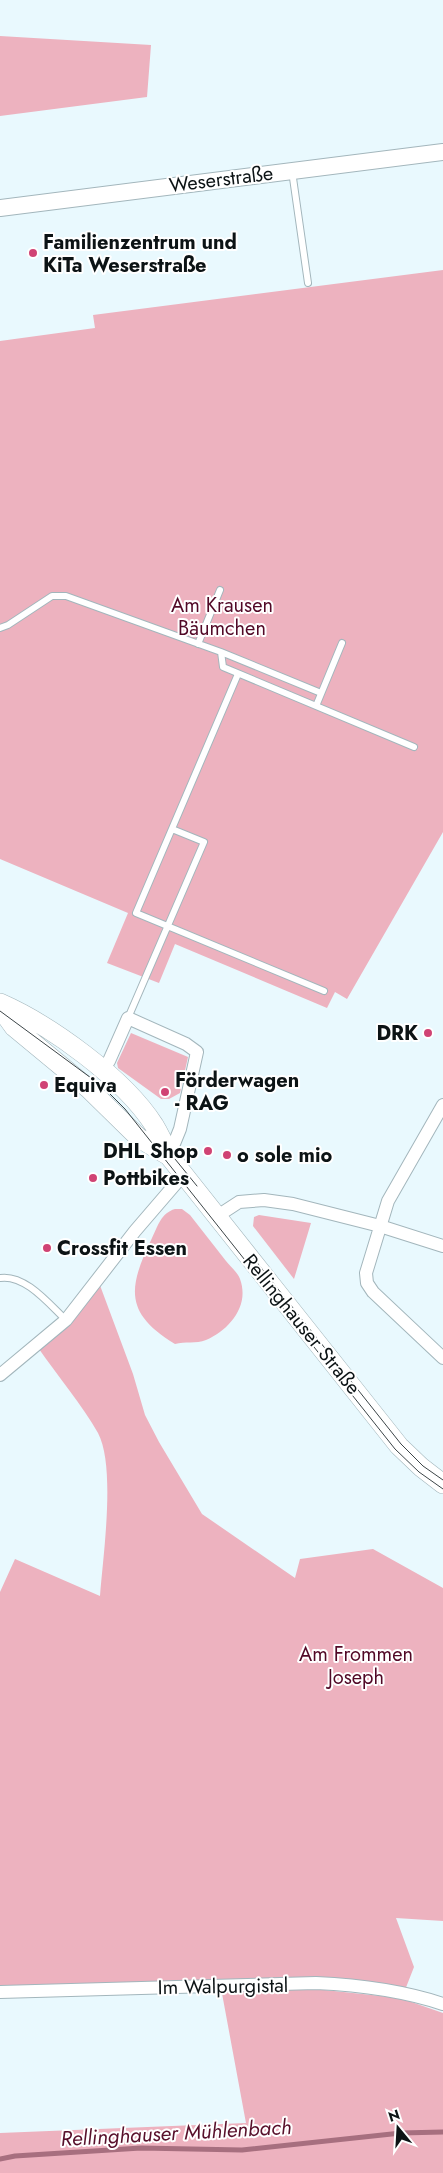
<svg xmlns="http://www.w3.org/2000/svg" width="443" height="2173" font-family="Jost,sans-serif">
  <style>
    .green { fill: #edb2bf }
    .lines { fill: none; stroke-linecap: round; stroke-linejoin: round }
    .stream { stroke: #a76f7f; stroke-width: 5 }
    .service-casing { stroke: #a3b6bc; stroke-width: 8 }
    .minor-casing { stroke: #a3b6bc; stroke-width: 14 }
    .tertiary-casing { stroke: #a3b6bc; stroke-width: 18 }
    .secondary-casing { stroke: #a3b6bc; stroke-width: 20 }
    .service { stroke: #fff; stroke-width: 6 }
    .minor { stroke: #fff; stroke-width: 12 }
    .tertiary { stroke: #fff; stroke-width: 16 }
    .secondary { stroke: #fff; stroke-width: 19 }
    .tram { stroke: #3c4548; stroke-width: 1 }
    .poi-dot { fill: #d04374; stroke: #fff; stroke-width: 2 }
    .labels { text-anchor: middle; stroke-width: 4; stroke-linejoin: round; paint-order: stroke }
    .street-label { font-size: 20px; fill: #0c1315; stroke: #fff }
    .poi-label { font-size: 20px; font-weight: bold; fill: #0c1315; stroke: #fff; text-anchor: start }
    .park-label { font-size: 20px; fill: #510826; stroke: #fff }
    .water-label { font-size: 21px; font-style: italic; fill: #58102b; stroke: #fff }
  </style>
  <rect width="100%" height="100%" fill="#e9f9fe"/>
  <!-- green -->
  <path class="green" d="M 0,36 L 151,45 L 147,97 L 0,116 Z
    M 443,270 L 443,832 L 347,999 L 335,992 L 327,1008 L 175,944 L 159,983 L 107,963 L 128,913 L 0,859 L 0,341 L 95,328 L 93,315 Z
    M 131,1033 L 188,1057 L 180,1093 L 169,1099 L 161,1099 L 118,1068 L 117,1063 Z
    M 175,1209 L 182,1209 L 190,1215 C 202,1230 214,1246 226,1261 C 230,1266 238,1273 240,1279 C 250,1306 229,1330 206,1340 C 196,1344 185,1341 175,1344 C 124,1313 128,1288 152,1238 C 158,1226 161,1213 175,1209 Z
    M 259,1215 L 311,1223 L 294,1279 L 253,1226 L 254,1217 Z
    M 98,1280 L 133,1374 L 145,1415 L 159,1442 L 202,1514 L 295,1578 L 300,1559 L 373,1549 L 443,1588 L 443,1921 L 396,1918 L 414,1967 L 405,1990 L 0,1989 L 0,1592 L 15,1559 L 100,1596 C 103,1556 116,1467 98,1433 C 83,1406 57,1375 39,1349 Z
    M 221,1988 L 315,1989 L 400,1998 L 443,2013 L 443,2173 L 0,2173 L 0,2133 L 246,2123 Z"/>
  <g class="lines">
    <!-- stream -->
    <path class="stream" d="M 0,2159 L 15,2156 L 141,2148 L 242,2150 L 401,2133 L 443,2132"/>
    <!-- service casing -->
    <g class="service-casing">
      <path id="service" d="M 292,171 L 308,283
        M 0,628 L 8,625 L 52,596 L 66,596 L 221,652 L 223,667 L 414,747
        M 198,644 L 220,590
        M 221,652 L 321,693
        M 238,674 L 136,913 L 324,991
        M 316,706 L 342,643
        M 128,1018 L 204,842 L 172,829
        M 0,1278 C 25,1274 49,1304 66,1320"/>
    </g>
    <!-- minor casing -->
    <g class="minor-casing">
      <path id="minor" d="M 102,1071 L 109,1061 L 128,1018 L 186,1044 L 197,1052 L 180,1129 L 169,1156
        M 443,1105 L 388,1201 L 366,1273 L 367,1283 L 373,1292 L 443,1358
        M 216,1217 L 239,1202 L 264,1200 L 293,1204 L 380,1226 L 443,1246
        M 0,1375 L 66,1320 L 135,1231 L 184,1174
        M 0,1992 L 316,1983 C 360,1985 401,1990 443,2004"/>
    </g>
    <!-- tertiary casing -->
    <g class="tertiary-casing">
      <path id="tertiary" d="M 0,208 L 443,152"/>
    </g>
    <!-- secondary casing -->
    <g class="secondary-casing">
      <path id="secondary" d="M 0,1003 C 50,1025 124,1078 154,1125 C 160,1135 165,1146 169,1156 L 399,1446 L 421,1467 L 443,1484
        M 0,1008 L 14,1027 L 89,1089 L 139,1138 L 169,1156"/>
    </g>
    <!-- service -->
    <use href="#service" class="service"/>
    <!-- minor -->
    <use href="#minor" class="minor"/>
    <!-- tertiary -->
    <use href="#tertiary" class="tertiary"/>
    <!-- secondary -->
    <use href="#secondary" class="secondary"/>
    <!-- tram -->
    <path class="tram" d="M 0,1011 L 102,1086 L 125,1109 L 395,1449 L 419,1472 L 443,1489
      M 175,1159 L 197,1186
      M 251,1255 L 401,1444 L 423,1466 L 443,1480"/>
  </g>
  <!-- markers -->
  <g class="poi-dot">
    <circle cx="33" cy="253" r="5"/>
    <circle cx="428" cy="1033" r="5"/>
    <circle cx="44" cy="1085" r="5"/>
    <circle cx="165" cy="1092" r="5"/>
    <circle cx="208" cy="1151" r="5"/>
    <circle cx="227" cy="1155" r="5"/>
    <circle cx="93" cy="1178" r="5"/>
    <circle cx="47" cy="1248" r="5"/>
  </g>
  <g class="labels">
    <!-- street labels -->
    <g class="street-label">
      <text transform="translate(221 179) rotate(-7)" y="7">Weserstraße</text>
      <text transform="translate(302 1324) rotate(51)" y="7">Rellinghauser Straße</text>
      <text transform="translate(223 1986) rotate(-1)" y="7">Im Walpurgistal</text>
    </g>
    <!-- poi labels -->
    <g class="poi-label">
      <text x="43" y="249">Familienzentrum und<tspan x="43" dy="23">KiTa Weserstraße</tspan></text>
      <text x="418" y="1040" text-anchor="end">DRK</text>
      <text x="175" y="1087">Förderwagen<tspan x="175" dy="23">- RAG</tspan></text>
      <text x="54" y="1092">Equiva</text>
      <text x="198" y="1158" text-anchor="end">DHL Shop</text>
      <text x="237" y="1162">o sole mio</text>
      <text x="103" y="1185">Pottbikes</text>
      <text x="57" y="1255">Crossfit Essen</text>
    </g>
    <!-- park labels -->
    <g class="park-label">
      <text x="222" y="612">Am Krausen<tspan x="222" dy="23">Bäumchen</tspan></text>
      <text x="356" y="1661">Am Frommen<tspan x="356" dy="23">Joseph</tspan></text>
    </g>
    <!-- water labels -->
    <g class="water-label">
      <text transform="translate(176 2133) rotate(-3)" y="7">Rellinghauser Mühlenbach</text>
    </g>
  </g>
  <!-- north arrow -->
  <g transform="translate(398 2128) rotate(342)" stroke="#ffffff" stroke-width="4" paint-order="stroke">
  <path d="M0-4L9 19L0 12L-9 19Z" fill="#0c1315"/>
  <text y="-8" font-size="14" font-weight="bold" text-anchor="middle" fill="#0c1315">N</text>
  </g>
</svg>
